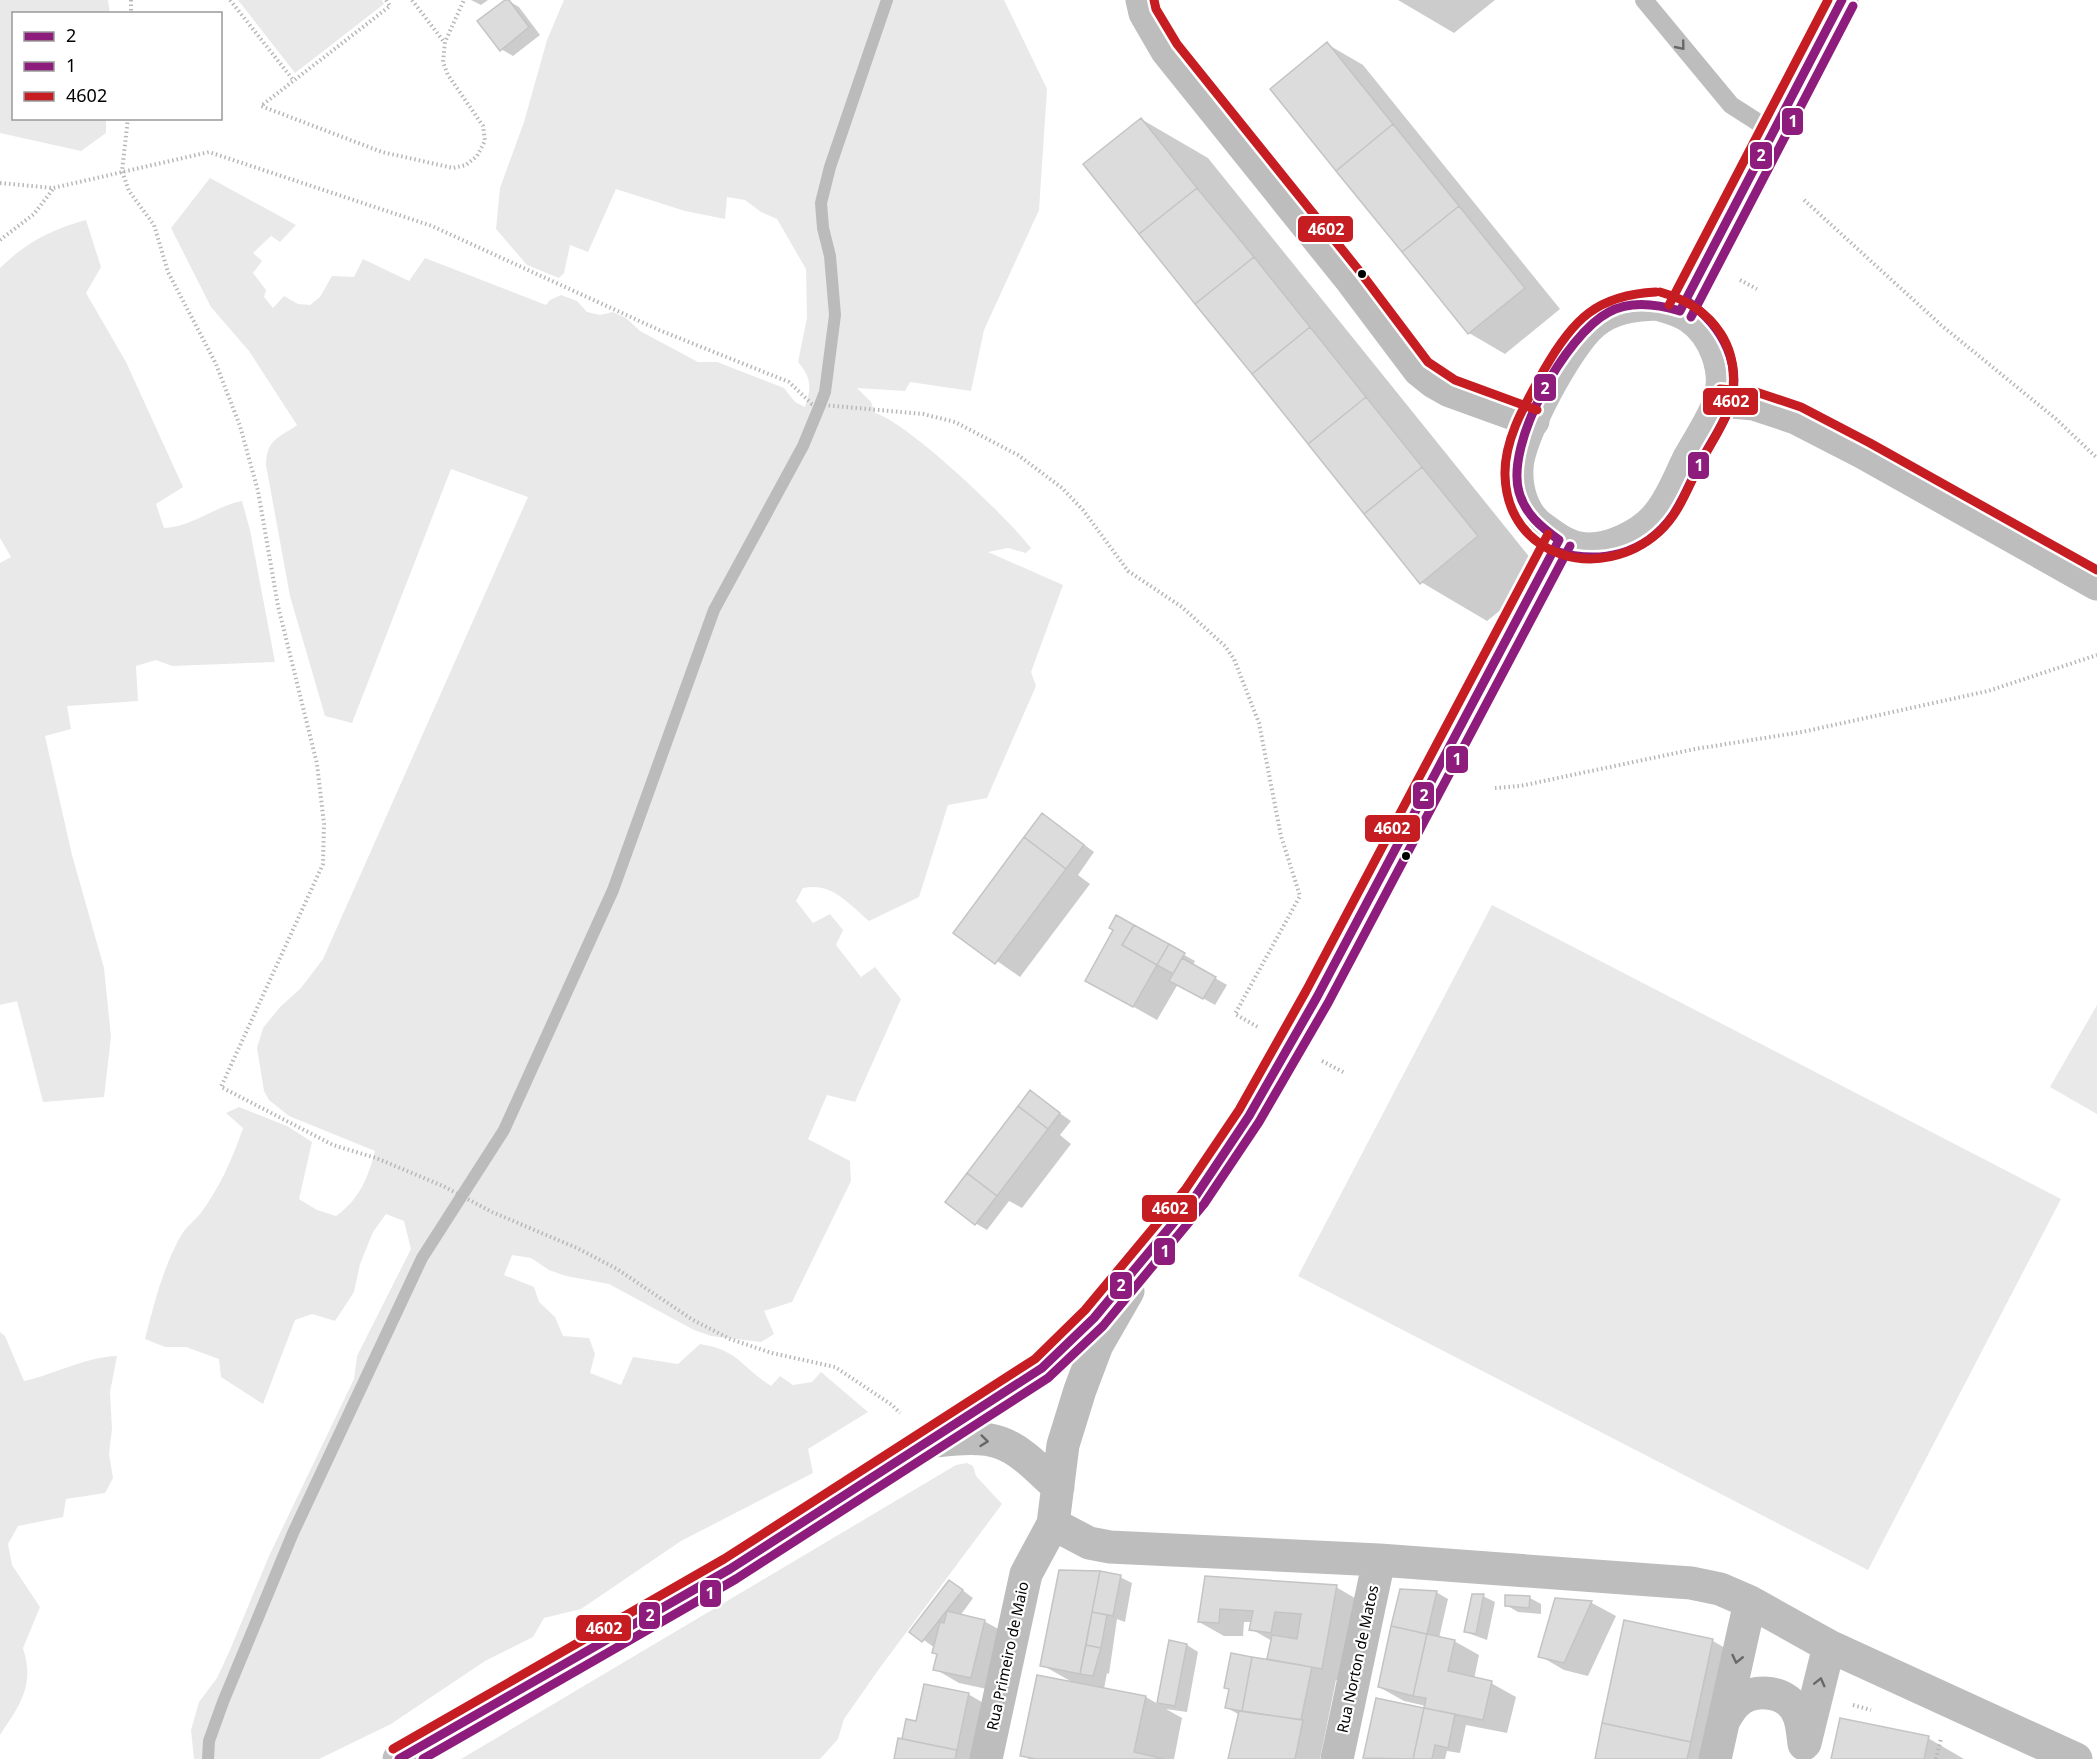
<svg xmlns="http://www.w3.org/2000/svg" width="2097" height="1759" font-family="'Noto Sans',sans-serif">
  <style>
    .green { fill: #e9e9e9 }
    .shadow { fill: #0003 }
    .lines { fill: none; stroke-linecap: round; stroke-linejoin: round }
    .stream { stroke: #bbb; stroke-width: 12 }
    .building { fill: #dcdcdc; stroke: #c4c4c4; stroke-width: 1.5 }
    .path { stroke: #b8b8b8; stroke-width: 4; stroke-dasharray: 1.5 3; stroke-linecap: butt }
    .service { stroke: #bdbdbd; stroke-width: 18 }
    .minor { stroke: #bdbdbd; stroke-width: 33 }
    .secondary { stroke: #c0c0c0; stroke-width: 33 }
    .bus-1-casing { stroke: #fff; stroke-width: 14 }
    .bus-2-casing { stroke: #fff; stroke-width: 14 }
    .bus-3-casing { stroke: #fff; stroke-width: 14 }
    .bus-1 { stroke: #8e1c7d; stroke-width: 9 }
    .bus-2 { stroke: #8e1c7d; stroke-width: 9 }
    .bus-3 { stroke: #c61d23; stroke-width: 9 }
    .oneway { stroke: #686868 }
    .bus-dot { fill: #000; stroke: #fff; stroke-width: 2 }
    .labels { text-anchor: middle; stroke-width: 4.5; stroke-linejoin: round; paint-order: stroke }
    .street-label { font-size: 15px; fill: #000; stroke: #fff }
    .line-badge { stroke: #fff; stroke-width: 2 }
    .badge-label { font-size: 16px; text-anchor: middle; font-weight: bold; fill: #fff }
  </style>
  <rect width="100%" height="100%" fill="#fff"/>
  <!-- green -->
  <path class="green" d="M 0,0 L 108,0 L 110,13 L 14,14 L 14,118 L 106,119 L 106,133 L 81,151 L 0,133 Z
    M 238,0 L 382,0 L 384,4 L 295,73 Z
    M 564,0 L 1004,0 L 1047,89 L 1039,210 L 984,330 L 971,391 L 910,382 L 905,391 L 857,388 L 871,402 L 875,413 C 910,424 1007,517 1031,548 L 1026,553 L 1008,548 L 988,552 L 1063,585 L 1031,672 L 1036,686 L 987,798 L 948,805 L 919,897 L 869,921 C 849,904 832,882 803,888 L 796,901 L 813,923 L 830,914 L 843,930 L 836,945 L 861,977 L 875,967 L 901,999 L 855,1102 L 827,1095 L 808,1139 L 850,1161 L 851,1181 L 792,1302 L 764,1311 L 774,1334 L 761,1342 L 711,1336 L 694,1330 L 609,1284 L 566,1276 L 549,1270 L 531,1258 L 512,1255 L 504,1275 L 534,1287 L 539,1302 L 555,1317 L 563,1336 L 589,1338 L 595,1354 L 590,1373 L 621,1385 L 633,1357 L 678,1364 L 700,1344 C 739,1350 741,1367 771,1386 L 780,1376 L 793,1385 L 812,1382 L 821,1372 L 868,1412 L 808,1449 L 813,1473 L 681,1541 L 581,1609 L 544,1618 L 533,1637 L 485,1661 L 391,1724 L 319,1759 L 194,1759 L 191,1730 L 199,1702 L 217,1678 L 230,1650 L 269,1556 L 354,1379 L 357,1356 L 411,1249 L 404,1221 L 386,1214 L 373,1232 L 360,1264 L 354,1292 L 335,1321 L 312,1314 L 295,1320 L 263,1404 L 221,1377 L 219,1359 L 186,1347 L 165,1347 L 145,1339 C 154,1304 162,1271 179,1239 C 184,1229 193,1222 200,1214 C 219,1189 233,1158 243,1128 L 226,1113 L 239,1107 L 287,1126 L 312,1142 L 299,1199 L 317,1210 L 336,1216 C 359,1200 368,1178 375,1151 L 289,1116 L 269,1100 L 264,1091 L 257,1048 L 263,1028 L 280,1007 L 301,988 L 323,959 L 528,497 L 451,469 L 352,723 L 325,716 L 290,596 L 266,465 C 267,438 278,439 297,425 L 249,351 L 211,307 L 171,228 L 210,178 L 296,225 L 280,242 L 271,236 L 253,253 L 262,261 L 253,273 L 266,290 L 264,297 L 273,308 L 284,296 L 298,304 L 310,305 L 320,297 L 332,276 L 354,277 L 363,259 L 409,281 L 425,258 L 546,305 L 550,300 L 561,295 L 577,301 L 587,312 L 600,315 L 613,312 L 626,318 L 640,331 L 698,362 L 717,362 L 784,388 L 795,402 L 805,407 C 812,388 811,377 798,362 L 807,318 L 806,269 L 777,219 L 761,212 L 745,200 L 727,197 L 725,219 L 685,211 L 616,189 L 588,252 L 570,245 L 564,273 L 559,278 L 527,265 L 496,229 L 500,188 L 524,122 L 547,40 Z
    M 86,220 L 101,267 L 86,293 L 126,362 L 183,487 L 156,504 L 164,528 C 192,527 215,506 242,501 L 250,530 L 275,662 L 172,666 L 156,660 L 136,666 L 138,701 L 67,706 L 71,729 L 45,736 L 72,855 L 104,968 L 111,1037 L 104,1097 L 43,1102 L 17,1001 L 0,1005 L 0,563 L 11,557 L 0,538 L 0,268 C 25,243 52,229 86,220 Z
    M 1492,905 L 2061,1199 L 1868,1570 L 1298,1276 Z
    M 2097,1005 L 2097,1114 L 2050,1087 Z
    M 0,1332 L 5,1336 L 24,1381 C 55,1374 86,1357 117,1356 L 110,1392 L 112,1429 L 109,1454 L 113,1478 L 105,1493 L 66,1499 L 63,1517 L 18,1526 L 8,1544 L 12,1565 L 40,1607 L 23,1648 C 35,1685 20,1705 0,1735 Z
    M 967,1463 L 973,1466 L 976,1476 L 1002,1504 L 879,1669 L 844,1719 L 838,1739 L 820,1759 L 461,1759 L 956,1465 Z"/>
  <!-- shadow -->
  <path class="shadow" d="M 471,0 L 488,0 L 481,5 Z
    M 507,0 L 519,7 L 540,35 L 513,56 L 501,49 Z
    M 1398,0 L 1495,0 L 1454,33 Z
    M 1327,44 L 1363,65 L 1560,309 L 1505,354 L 1469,333 L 1272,89 Z
    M 1141,119 L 1208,158 L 1544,575 L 1487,621 L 1421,582 Z
    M 1054,822 L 1094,852 L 1078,875 L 1090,884 L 1020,977 L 955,932 Z
    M 1117,917 L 1195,961 L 1193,965 L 1227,985 L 1215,1005 L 1178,984 L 1157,1020 L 1111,994 Z
    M 1030,1092 L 1071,1121 L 1060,1135 L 1071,1144 L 1022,1208 L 1009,1201 L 987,1230 L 975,1223 Z
    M 1120,1577 L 1132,1583 L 1125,1622 L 1117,1619 L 1109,1674 L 1107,1673 L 1104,1689 L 1146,1697 L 1158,1704 L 1170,1642 L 1187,1645 L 1198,1652 L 1187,1712 L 1166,1709 L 1182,1718 L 1174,1759 L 1029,1759 L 1021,1755 L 1072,1682 L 1042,1665 Z
    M 1206,1578 L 1336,1587 L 1360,1601 L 1347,1682 L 1336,1680 L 1320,1759 L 1229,1759 L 1240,1715 L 1227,1708 L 1230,1690 L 1226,1688 L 1268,1661 L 1272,1641 L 1251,1629 L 1252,1622 L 1244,1622 L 1243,1636 L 1224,1636 L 1199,1622 Z
    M 961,1589 L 973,1598 L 960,1616 L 984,1621 L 1009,1635 L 996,1691 L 959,1683 L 935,1669 L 938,1655 L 934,1652 L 935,1648 L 911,1631 Z
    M 1436,1592 L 1448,1599 L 1439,1638 L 1454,1641 L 1479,1655 L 1474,1679 L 1491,1683 L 1516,1697 L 1507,1733 L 1466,1725 L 1460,1753 L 1447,1751 L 1445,1759 L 1365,1759 L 1378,1700 L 1426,1710 L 1426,1706 L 1404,1701 L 1379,1687 Z
    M 1483,1596 L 1495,1602 L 1487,1640 L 1465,1632 Z
    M 1530,1598 L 1541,1604 L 1541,1614 L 1518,1612 L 1506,1605 Z
    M 1556,1600 L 1592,1603 L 1616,1616 L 1588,1676 L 1564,1670 L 1540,1656 Z
    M 1626,1622 L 1713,1641 L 1749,1662 L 1728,1759 L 1596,1759 Z
    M 968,1694 L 992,1708 L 982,1759 L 895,1759 L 903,1740 L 918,1723 Z
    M 1928,1738 L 1964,1759 L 1833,1759 Z"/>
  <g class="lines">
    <!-- stream -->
    <path class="stream" d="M 208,1759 L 209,1741 L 223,1702 L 293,1533 L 422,1258 L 504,1130 L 613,890 L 714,610 L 803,446 L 820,405 L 825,392 L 835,315 L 830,256 L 823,228 L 821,203 L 830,167 L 887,0"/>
  </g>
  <!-- building -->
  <path class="building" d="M 505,0 L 509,0 L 529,27 L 500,51 L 477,21 Z
    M 1327,42 L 1393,124 L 1336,171 L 1270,89 Z
    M 1141,118 L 1197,188 L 1139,234 L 1083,164 Z
    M 1393,124 L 1459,206 L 1402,252 L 1336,171 Z
    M 1197,188 L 1254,257 L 1195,304 L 1139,234 Z
    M 1459,206 L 1525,288 L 1468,334 L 1402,252 Z
    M 1254,257 L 1310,327 L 1252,374 L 1195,304 Z
    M 1310,327 L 1366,397 L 1308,444 L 1252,374 Z
    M 1366,397 L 1422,467 L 1364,514 L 1308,444 Z
    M 1422,467 L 1478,536 L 1420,584 L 1364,514 Z
    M 1042,813 L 1084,845 L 1066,869 L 1024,837 Z
    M 1024,837 L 1066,869 L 995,964 L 953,933 Z
    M 1116,915 L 1134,925 L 1122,945 L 1157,965 L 1133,1007 L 1085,981 L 1113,930 L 1109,928 Z
    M 1134,925 L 1169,944 L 1157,965 L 1122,945 Z
    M 1169,944 L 1185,953 L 1173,974 L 1157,965 Z
    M 1182,958 L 1216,977 L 1203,999 L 1169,981 Z
    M 1030,1090 L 1060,1113 L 1048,1129 L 1018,1106 Z
    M 1018,1106 L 1048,1129 L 997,1196 L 967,1173 Z
    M 967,1173 L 997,1196 L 975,1225 L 945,1202 Z
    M 1059,1570 L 1100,1571 L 1080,1674 L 1040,1666 Z
    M 1100,1571 L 1121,1575 L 1113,1616 L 1092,1612 Z
    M 1205,1576 L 1337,1585 L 1322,1669 L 1267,1659 L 1272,1635 L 1297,1639 L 1301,1614 L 1275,1612 L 1271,1633 L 1249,1630 L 1253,1611 L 1220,1609 L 1219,1623 L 1198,1622 Z
    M 949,1580 L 963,1590 L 922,1642 L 909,1632 Z
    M 1400,1589 L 1437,1591 L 1427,1634 L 1391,1626 Z
    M 1472,1594 L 1484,1594 L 1476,1634 L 1464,1632 Z
    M 1505,1595 L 1530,1596 L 1529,1608 L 1505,1606 Z
    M 1555,1598 L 1592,1601 L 1564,1663 L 1538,1657 Z
    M 947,1611 L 985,1620 L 971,1678 L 933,1670 L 937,1654 L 932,1653 L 940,1622 L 944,1623 Z
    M 1092,1612 L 1107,1615 L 1101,1648 L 1086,1645 Z
    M 1624,1620 L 1713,1639 L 1691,1742 L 1602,1723 Z
    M 1391,1626 L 1427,1634 L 1413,1696 L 1378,1687 Z
    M 1427,1634 L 1455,1640 L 1448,1671 L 1492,1681 L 1483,1720 L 1424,1708 L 1426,1698 L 1413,1696 Z
    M 1169,1640 L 1187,1644 L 1175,1706 L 1157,1703 Z
    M 1086,1645 L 1101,1648 L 1093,1676 L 1080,1674 Z
    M 1231,1653 L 1252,1657 L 1242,1711 L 1225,1708 L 1229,1689 L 1224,1688 Z
    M 1252,1657 L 1312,1667 L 1301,1720 L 1242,1711 Z
    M 1037,1675 L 1146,1696 L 1134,1752 L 1164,1759 L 1036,1759 L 1020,1756 Z
    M 924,1684 L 969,1693 L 957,1750 L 902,1739 L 906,1719 L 916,1721 Z
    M 1376,1698 L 1424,1708 L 1413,1759 L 1363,1758 Z
    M 1424,1708 L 1455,1714 L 1448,1748 L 1435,1745 L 1432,1759 L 1413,1759 Z
    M 1239,1711 L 1303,1720 L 1295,1759 L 1228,1759 Z
    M 1840,1718 L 1929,1736 L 1924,1759 L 1831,1759 Z
    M 1602,1723 L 1691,1742 L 1687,1759 L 1595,1759 Z
    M 898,1738 L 957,1750 L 955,1759 L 894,1759 Z"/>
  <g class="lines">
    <!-- path -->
    <path class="path" d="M 131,0 L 131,14
      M 230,0 L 294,81
      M 386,0 L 390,6 L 261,106 L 382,152 L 453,168 L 466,165 L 477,156 L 485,141 L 483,126 L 448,75 L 443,62 L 445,42 L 464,0
      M 412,0 L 444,42
      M 128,118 L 122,171 L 129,191 L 154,225 L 168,272 L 216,364 L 240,426 L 258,491 L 278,606 L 317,764 L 324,824 L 323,864 L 221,1087 L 333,1145 L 376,1158 L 443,1186 L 492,1212 L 577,1248 L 617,1269 L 693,1320 L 730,1339 L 772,1353 L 835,1367 L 892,1405 L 900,1413
      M 0,183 L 53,188 L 209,152 L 432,226 L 659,330 L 789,382 L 812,404 L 923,414 L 955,422 L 1018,455 L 1062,488 L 1083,510 L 1128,571 L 1182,607 L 1225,646 L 1234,659 L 1259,723 L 1281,836 L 1300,896 L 1235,1014 L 1258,1027
      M 1804,200 L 1941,325 L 2056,419 L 2097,458
      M 0,240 L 34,214 L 53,189
      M 1740,280 L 1757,289
      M 1495,788 L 1520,786 L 1695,749 L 1802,732 L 1988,691 L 2097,655
      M 1322,1061 L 1345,1073
      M 1853,1705 L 1871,1710
      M 1936,1759 L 1941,1739"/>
    <!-- service -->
    <path class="service" d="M 1644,0 L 1731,105 L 1773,132"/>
    <!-- minor -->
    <path class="minor" d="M 1142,0 L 1145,13 L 1167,51 L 1352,281 L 1419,370 L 1434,382 L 1450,391 L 1533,421
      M 1719,401 L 1754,404 L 1796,418 L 1864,453 L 2097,584
      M 926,1442 C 949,1440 979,1435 1001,1443 C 1023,1451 1041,1472 1058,1487
      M 1053,1524 L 1089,1543 L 1110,1547 L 1379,1560 L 1691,1583 L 1720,1589 L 1750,1602 L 1829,1646 L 2076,1759
      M 1724,1720 C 1727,1715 1731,1708 1735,1704 C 1753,1686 1790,1690 1799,1716 C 1802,1724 1803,1735 1804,1744
      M 1805,1743 L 1829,1646
      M 986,1759 L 1026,1574 L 1053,1524 L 1063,1445 L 1080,1390 L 1097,1345 L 1128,1291
      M 1337,1759 L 1379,1560
      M 1715,1759 L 1750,1602"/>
    <!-- secondary -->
    <path class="secondary" d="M 1657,304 C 1668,307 1680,310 1690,317 C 1715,334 1729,372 1719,402 C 1712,421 1699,440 1689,458 C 1680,476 1672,498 1659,514 C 1643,535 1606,553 1579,548 C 1564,545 1551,535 1539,526 C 1523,513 1516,490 1517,469 C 1517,438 1568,343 1593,323 C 1612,307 1633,305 1657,304 Z
      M 1680,311 L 1842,0
      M 399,1759 L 730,1569 L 1042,1368 L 1094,1318 L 1145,1260 L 1195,1197 L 1249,1116 L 1317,997 L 1559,540"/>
    <!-- bus-1 casing -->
    <g class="bus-1-casing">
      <path id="bus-1" d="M 1680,311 L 1842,0
        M 1559,540 C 1541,527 1525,514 1519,492 C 1505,444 1565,335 1609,312 C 1631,300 1657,304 1680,311
        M 399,1759 L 730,1569 L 1042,1368 L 1094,1318 L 1195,1197 L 1249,1116 L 1317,997 L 1559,540"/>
    </g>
    <!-- bus-2 casing -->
    <g class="bus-2-casing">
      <path id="bus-2" d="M 1691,317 L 1853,6
        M 1555,551 C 1600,565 1645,555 1673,515 C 1684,499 1691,480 1700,463 C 1709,445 1721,429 1728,411 C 1745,367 1723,326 1687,301
        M 423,1759 L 736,1579 L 1048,1378 L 1103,1326 L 1204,1204 L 1259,1122 L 1328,1003 L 1570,546"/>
    </g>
    <!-- bus-3 casing -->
    <g class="bus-3-casing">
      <path id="bus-3" d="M 1154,0 L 1156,9 L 1177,44 L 1361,273 L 1428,362 L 1455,380 L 1537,410
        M 1656,292 C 1597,295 1573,319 1544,370 C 1527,401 1504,438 1505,475 C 1507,558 1601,584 1659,532 C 1680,513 1688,486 1701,462 C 1711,443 1723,426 1730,406 C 1744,349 1714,307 1660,292
        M 1669,305 L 1828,0
        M 1720,389 L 1756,392 L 1801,407 L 1870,443 L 2097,570
        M 393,1749 L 724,1559 L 1035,1359 L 1085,1310 L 1185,1190 L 1239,1110 L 1306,991 L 1548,534"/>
    </g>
    <!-- bus-1 -->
    <use href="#bus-1" class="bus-1"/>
    <!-- bus-2 -->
    <use href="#bus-2" class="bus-2"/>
    <!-- bus-3 -->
    <use href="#bus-3" class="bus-3"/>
  </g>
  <!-- one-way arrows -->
  <defs><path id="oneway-chevron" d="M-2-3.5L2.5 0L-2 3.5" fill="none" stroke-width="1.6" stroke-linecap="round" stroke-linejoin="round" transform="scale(1.5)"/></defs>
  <g class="oneway">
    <use href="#oneway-chevron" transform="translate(1681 46) rotate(51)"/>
    <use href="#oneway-chevron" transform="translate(984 1441) rotate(6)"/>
    <use href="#oneway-chevron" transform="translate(1737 1659) rotate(103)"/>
    <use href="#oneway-chevron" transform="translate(1820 1682) rotate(-76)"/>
  </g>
  <!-- markers -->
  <g class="bus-dot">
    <circle cx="1362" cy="274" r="5"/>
    <circle cx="1406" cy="856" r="5"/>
  </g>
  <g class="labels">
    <!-- street labels -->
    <g class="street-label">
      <text transform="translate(1008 1656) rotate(-78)" y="5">Rua Primeiro de Maio</text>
      <text transform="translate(1358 1659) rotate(-78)" y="5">Rua Norton de Matos</text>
    </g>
  </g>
  <g class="line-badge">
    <rect x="1781" y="107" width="23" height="29" rx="6" fill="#8e1c7d"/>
    <rect x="1749" y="141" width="24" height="29" rx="6" fill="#8e1c7d"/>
    <rect x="1297" y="215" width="57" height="28" rx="6" fill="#c61d23"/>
    <rect x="1533" y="373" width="24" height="29" rx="6" fill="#8e1c7d"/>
    <rect x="1702" y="387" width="57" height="29" rx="6" fill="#c61d23"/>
    <rect x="1687" y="451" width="23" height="29" rx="6" fill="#8e1c7d"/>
    <rect x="1445" y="745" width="24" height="29" rx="6" fill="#8e1c7d"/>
    <rect x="1412" y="781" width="23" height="29" rx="6" fill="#8e1c7d"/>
    <rect x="1364" y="814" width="57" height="29" rx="6" fill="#c61d23"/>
    <rect x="1141" y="1194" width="57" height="29" rx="6" fill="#c61d23"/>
    <rect x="1153" y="1237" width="23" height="29" rx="6" fill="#8e1c7d"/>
    <rect x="1109" y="1271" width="24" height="29" rx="6" fill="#8e1c7d"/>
    <rect x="699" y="1579" width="23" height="29" rx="6" fill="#8e1c7d"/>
    <rect x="638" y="1601" width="23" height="29" rx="6" fill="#8e1c7d"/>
    <rect x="575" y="1614" width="57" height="28" rx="6" fill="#c61d23"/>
  </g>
  <g class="badge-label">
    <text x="1793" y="127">1</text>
    <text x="1761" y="161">2</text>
    <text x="1326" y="235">4602</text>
    <text x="1545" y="394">2</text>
    <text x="1731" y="407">4602</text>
    <text x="1699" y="471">1</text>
    <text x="1457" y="765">1</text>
    <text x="1424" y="801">2</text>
    <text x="1392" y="834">4602</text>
    <text x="1170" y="1214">4602</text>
    <text x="1165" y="1257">1</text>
    <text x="1121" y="1291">2</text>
    <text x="710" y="1599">1</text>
    <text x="650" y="1621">2</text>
    <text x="604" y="1634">4602</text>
  </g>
  <!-- legend -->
  <rect x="12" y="12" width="210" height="108" fill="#ffffff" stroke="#999999" stroke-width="1.5"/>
  <rect x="24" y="32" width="30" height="9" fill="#8e1c7d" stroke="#999999" stroke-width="1.5"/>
  <text x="66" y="42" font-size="18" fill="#000000">2</text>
  <rect x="24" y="62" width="30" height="9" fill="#8e1c7d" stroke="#999999" stroke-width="1.5"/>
  <text x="66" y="72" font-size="18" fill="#000000">1</text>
  <rect x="24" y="92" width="30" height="9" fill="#c61d23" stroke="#999999" stroke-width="1.5"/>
  <text x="66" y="102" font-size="18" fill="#000000">4602</text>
</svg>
